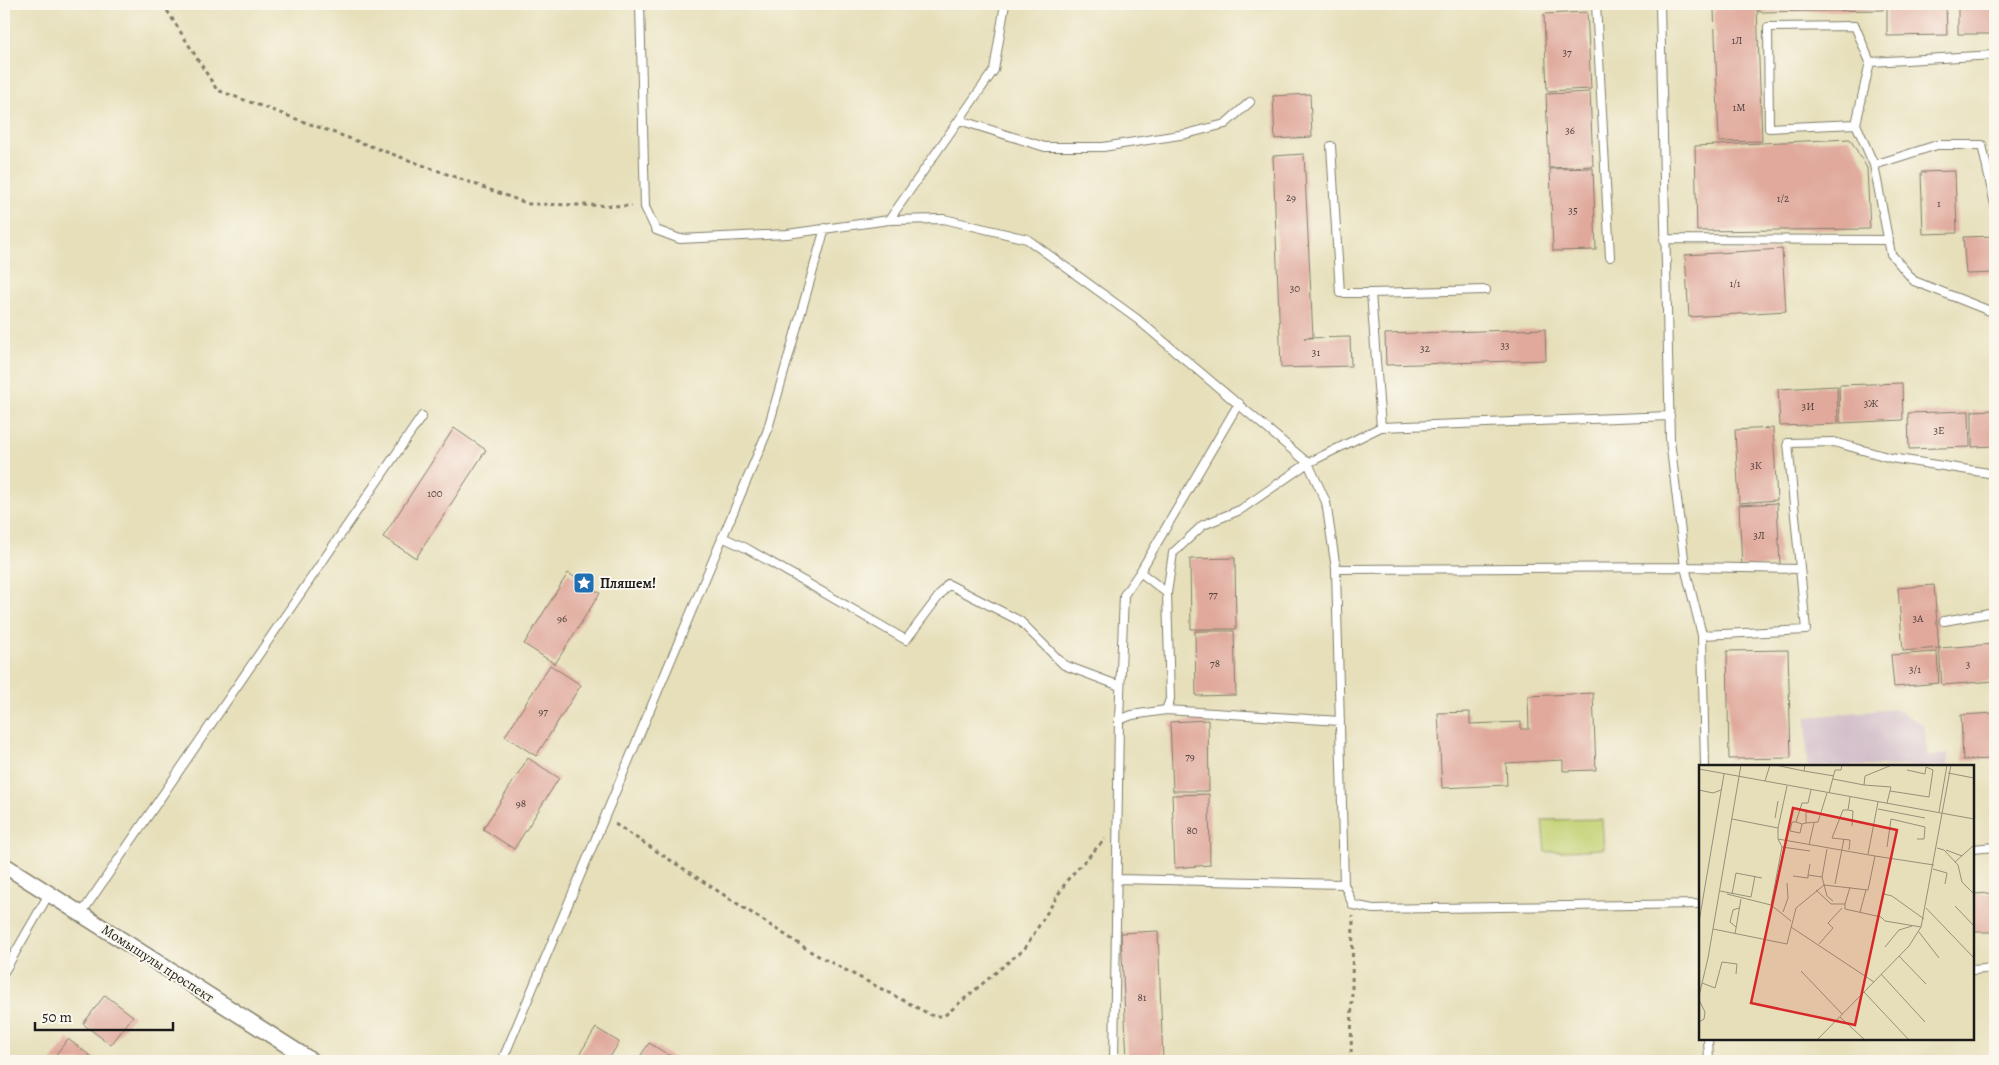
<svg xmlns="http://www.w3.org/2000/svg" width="1999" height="1065" font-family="Alegreya,serif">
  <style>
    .industrial { fill: #d1bdc9 }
    .green { fill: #c2d173; stroke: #6f7648 }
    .building { fill: #e0a99c }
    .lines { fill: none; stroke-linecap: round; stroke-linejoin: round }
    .service-casing { stroke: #817e6b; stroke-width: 10 }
    .minor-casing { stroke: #817e6b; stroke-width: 18 }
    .path { stroke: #817e6b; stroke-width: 3; stroke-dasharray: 4 4; stroke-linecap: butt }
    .service { stroke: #fff; stroke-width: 8 }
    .minor { stroke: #fff; stroke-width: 15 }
    .labels { text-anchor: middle; stroke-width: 4; stroke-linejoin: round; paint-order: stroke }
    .number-label { font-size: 11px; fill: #4d3f3c }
    .poi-label { font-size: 14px; font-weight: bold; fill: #1c1c1c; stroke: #fbf7ec; text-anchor: start }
    .street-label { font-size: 14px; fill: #1c1c1c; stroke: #fbf7ec }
    .inset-road { fill: none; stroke: #95917b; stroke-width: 1 }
    .view { fill: #d62828; fill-opacity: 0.15; stroke: #d62828; stroke-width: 2.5 }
    .inset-edge { fill: none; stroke: #1c1c1c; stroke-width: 2.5 }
  </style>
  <rect width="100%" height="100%" fill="#fbf7ec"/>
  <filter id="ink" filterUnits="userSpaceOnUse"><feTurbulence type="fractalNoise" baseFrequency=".02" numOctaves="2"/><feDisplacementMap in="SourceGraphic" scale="10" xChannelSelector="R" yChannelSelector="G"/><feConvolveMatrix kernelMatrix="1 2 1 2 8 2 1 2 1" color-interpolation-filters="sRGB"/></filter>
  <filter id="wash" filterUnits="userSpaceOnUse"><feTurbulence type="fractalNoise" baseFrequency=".0096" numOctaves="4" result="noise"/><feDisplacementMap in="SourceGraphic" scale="20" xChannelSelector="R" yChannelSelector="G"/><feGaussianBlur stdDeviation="1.12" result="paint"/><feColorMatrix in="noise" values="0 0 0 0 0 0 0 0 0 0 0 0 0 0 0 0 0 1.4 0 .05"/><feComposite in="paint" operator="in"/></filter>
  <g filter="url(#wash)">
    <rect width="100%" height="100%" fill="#e6dfba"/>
    <!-- industrial -->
    <path class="industrial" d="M 1895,709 L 1924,725 L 1928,757 L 1948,753 L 1948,766 L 1807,766 L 1806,717 Z"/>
    <!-- green -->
    <path class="green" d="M 1602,819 L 1604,849 L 1545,852 L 1542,820 Z"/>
    <g id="blocks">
      <!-- building -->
      <path class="building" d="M 1759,4 L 1883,4 L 1883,10 L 1759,12 Z
        M 1887,4 L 1946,4 L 1947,35 L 1887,36 Z
        M 1958,4 L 1995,4 L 1995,34 L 1958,34 Z
        M 1757,7 L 1762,141 L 1719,142 L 1714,9 Z
        M 1587,12 L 1591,89 L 1547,91 L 1544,14 Z
        M 1590,92 L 1593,166 L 1549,168 L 1546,94 Z
        M 1310,94 L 1312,137 L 1275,139 L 1273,96 Z
        M 1850,139 L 1867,168 L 1870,229 L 1697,231 L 1695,146 Z
        M 1304,154 L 1313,337 L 1304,338 L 1350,337 L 1351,366 L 1281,368 L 1273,156 Z
        M 1593,168 L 1596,250 L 1553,251 L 1550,169 Z
        M 1955,171 L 1957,233 L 1923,234 L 1921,172 Z
        M 1995,236 L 1995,273 L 1966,274 L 1963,237 Z
        M 1782,249 L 1786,311 L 1689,317 L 1685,255 Z
        M 1545,329 L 1546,360 L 1386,365 L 1385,334 Z
        M 1902,383 L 1903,420 L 1840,423 L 1839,385 Z
        M 1837,386 L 1838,424 L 1780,426 L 1778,389 Z
        M 1995,410 L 1995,446 L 1972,447 L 1972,411 Z
        M 1969,411 L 1970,447 L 1909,449 L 1908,413 Z
        M 454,428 L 486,450 L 416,558 L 383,537 Z
        M 1773,428 L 1777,500 L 1739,503 L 1735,430 Z
        M 1777,503 L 1780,565 L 1742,567 L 1739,505 Z
        M 1235,558 L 1236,629 L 1191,629 L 1190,559 Z
        M 568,573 L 600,593 L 555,664 L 524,644 Z
        M 1934,585 L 1939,648 L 1903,651 L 1898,588 Z
        M 1195,631 L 1234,631 L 1236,695 L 1196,696 Z
        M 1995,644 L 1995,681 L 1942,685 L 1939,648 Z
        M 1788,650 L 1791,758 L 1729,759 L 1727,651 Z
        M 1937,652 L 1939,683 L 1894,687 L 1891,655 Z
        M 550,665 L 581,685 L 536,756 L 505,736 Z
        M 1593,693 L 1596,770 L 1563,771 L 1563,760 L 1506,763 L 1507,785 L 1442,788 L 1438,713 L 1470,712 L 1470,724 L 1521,722 L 1521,729 L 1529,729 L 1528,696 Z
        M 1995,713 L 1995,759 L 1963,760 L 1961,715 Z
        M 1208,720 L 1209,791 L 1173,791 L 1170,722 Z
        M 528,758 L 559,778 L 514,849 L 483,829 Z
        M 1209,794 L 1210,865 L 1175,868 L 1172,795 Z
        M 1995,893 L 1995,932 L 1973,932 L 1973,894 Z
        M 1158,931 L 1163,1061 L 1127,1061 L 1121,933 Z
        M 105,995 L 133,1016 L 111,1045 L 83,1024 Z
        M 596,1028 L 619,1042 L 608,1061 L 575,1061 Z
        M 68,1039 L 97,1061 L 51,1061 Z
        M 649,1043 L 679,1061 L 637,1061 Z"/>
    </g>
  </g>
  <g filter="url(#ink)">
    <use href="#blocks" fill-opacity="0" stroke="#817e6b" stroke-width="1"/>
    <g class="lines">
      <!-- service casing -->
      <g class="service-casing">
        <path id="service" d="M 640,4 L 645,207 L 656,230 L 680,239 L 787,234 L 889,220 L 944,219 L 1027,239 L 1137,319 L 1308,463 L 1326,502 L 1336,569 L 1344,884 L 1353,905 L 1373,909 L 1700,904
          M 1596,4 L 1610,257
          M 1660,4 L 1670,440 L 1685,567 L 1702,635 L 1705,766
          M 1855,26 L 1870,62 L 1856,124 L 1769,128 L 1768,27 Z
          M 1870,62 L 1995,55
          M 959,120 L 1045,147 L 1103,147 L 1186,134 L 1225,124 L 1250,102
          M 1856,124 L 1874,165 L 1937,145 L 1982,145 L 1995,205
          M 1331,146 L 1340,293 L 1371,293
          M 1874,165 L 1891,254 L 1914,281 L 1990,311 L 1995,311
          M 889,220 L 994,70 L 1005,4
          M 1664,239 L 1889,240
          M 1486,290 L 1371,293 L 1381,427 L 1670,416
          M 722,537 L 746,548 L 906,640 L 948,584 L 1020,621 L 1064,665 L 1120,686
          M 1336,569 L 1685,567 L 1800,569
          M 1167,593 L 1173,553 L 1203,525 L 1240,510 L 1308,463 L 1381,427
          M 1944,621 L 1995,612
          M 1702,635 L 1806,630 L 1788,443 L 1834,442 L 1891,458 L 1995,474
          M 1166,710 L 1340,721
          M 1119,720 L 1124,595 L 1140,572
          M 1973,849 L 1995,847
          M 1117,879 L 1344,884
          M 81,914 L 422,416
          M 1973,970 L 1995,968
          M 4,972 L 49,894
          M 1708,1039 L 1709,1061
          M 502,1061 L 767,432 L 825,228
          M 1114,1061 L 1119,720 L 1132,715 L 1166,710 L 1170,699 L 1167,593 L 1140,572 L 1239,403"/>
      </g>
      <!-- minor casing -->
      <g class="minor-casing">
        <path id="minor" d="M 4,865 L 312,1061"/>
      </g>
      <!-- path -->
      <path class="path" d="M 163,4 L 217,90 L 529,204 L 632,206
        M 615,824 L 813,953 L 933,1016 L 944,1016 L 1025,948 L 1068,879 L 1105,839
        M 1351,1061 L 1353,916"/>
      <!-- service -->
      <use href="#service" class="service"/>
      <!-- minor -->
      <use href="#minor" class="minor"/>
    </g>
  </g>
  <!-- icons -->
  <defs>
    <g id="sight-square" transform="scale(1.125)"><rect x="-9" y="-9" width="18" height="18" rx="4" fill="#1f6fb2" stroke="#fbf7ec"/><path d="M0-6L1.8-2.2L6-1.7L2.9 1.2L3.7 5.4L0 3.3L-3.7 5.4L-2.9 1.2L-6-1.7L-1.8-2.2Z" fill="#fff"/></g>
  </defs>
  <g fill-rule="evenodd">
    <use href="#sight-square" x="584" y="583"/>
  </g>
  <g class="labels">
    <!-- number labels -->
    <g class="number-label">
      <text x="1737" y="44">1Л</text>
      <text x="1567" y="56">37</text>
      <text x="1739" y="111">1М</text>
      <text x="1570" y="134">36</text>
      <text x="1291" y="201">29</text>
      <text x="1783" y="202">1/2</text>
      <text x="1939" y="207">1</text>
      <text x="1573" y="214">35</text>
      <text x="1735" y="287">1/1</text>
      <text x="1295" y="292">30</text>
      <text x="1505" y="349">33</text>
      <text x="1425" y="352">32</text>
      <text x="1316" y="356">31</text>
      <text x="1871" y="407">3Ж</text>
      <text x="1808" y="410">3И</text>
      <text x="1939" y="434">3Е</text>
      <text x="1756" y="469">3К</text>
      <text x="435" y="497">100</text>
      <text x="1759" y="539">3Л</text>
      <text x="1213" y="598">77</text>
      <text x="562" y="622">96</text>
      <text x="1918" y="622">3А</text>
      <text x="1215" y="667">78</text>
      <text x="1968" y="668">3</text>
      <text x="1915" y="673">3/1</text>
      <text x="543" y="715">97</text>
      <text x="1190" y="760">79</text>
      <text x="521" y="807">98</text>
      <text x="1192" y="834">80</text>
      <text x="1142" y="1001">81</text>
    </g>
    <!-- poi labels -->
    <g class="poi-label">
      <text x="600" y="588">Пляшем!</text>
    </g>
    <!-- street labels -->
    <g class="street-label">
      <text transform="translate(158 963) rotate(33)" y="5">Момышулы проспект</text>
    </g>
  </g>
  <!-- overview -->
  <g transform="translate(1699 765)">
    <rect width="275" height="275" fill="#e6dfba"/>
    <path class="inset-road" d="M 76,0 L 105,6M 106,0 L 105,6 L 135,11M 0,4 L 275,54M 249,8 L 275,13M 134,14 L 165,20 L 166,11 L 193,0M 66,16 L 71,0M 165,20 L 192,22 L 191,26M 0,25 L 14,28 L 22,25M 130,28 L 136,5 L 142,5 L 143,0M 188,38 L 191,26 L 230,32 L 234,5 L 227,2 L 226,9 L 208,5M 179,44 L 226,53M 149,45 L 154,46 L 153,61M 240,47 L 248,0M 76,53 L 79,36M 33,54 L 79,63 L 88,21M 97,57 L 103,59 L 101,68 L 91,66 L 93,57 L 97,57 L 103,38 L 109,38 L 112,25M 107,58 L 119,57 L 128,28M 103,59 L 107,58 L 107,47 L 114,47M 79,63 L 79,74 L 176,91M 79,74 L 83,82 L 111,86M 110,80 L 115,58M 83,82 L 72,140 L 92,156M 188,82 L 192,54 L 226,62 L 225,74 L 218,74M 238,83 L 245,85 L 259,100 L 263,117 L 275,129M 150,85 L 151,75 L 133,73 L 144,45 L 149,45 L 151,32M 247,85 L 263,91M 169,89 L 179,37M 256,97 L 275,80M 111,99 L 109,110 L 123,112 L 128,84M 234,104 L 248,108 L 246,119M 94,111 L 109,113 L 109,110M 123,112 L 128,131 L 134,136M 136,119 L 145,74M 117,125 L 132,139 L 146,139 L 146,144 L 182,152 L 186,156 L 222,162M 21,126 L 52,132 L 56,111M 28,129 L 72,140M 33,129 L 37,108 L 63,113M 185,129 L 193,131 L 225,154M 146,139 L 151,122M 256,141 L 275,161M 227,143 L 275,193M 84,147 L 89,133 L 88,118M 161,147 L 167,125M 0,157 L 25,9M 37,162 L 31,157 L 34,145 L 40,143M 92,162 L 175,217M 14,164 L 88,179 L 97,143 L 125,120 L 169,125 L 176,91 L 235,100M 220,167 L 240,193M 36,169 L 42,134M 120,179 L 134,163 L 129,158 L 143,143M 186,182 L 200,165 L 213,161M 200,191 L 227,219M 102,206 L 143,249M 182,209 L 226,257M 3,218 L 16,223 L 23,197 L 38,199 L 37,209M 165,227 L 210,275M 0,231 L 9,193 L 42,0M 0,235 L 6,247 L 5,254 L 0,257M 141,252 L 166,275M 118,275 L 210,181 L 222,162 L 252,0"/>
    <path class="view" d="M 94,43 L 198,65 L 156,260 L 52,238 Z"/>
    <rect width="275" height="275" class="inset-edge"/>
  </g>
  <!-- margin -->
  <rect width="1999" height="1065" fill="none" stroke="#fbf7ec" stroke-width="20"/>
  <!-- scale -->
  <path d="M35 1022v8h138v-8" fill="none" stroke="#1c1c1c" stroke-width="2.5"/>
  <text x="42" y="1022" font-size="15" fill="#1c1c1c" stroke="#fbf7ec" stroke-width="4" paint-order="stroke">50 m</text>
</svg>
